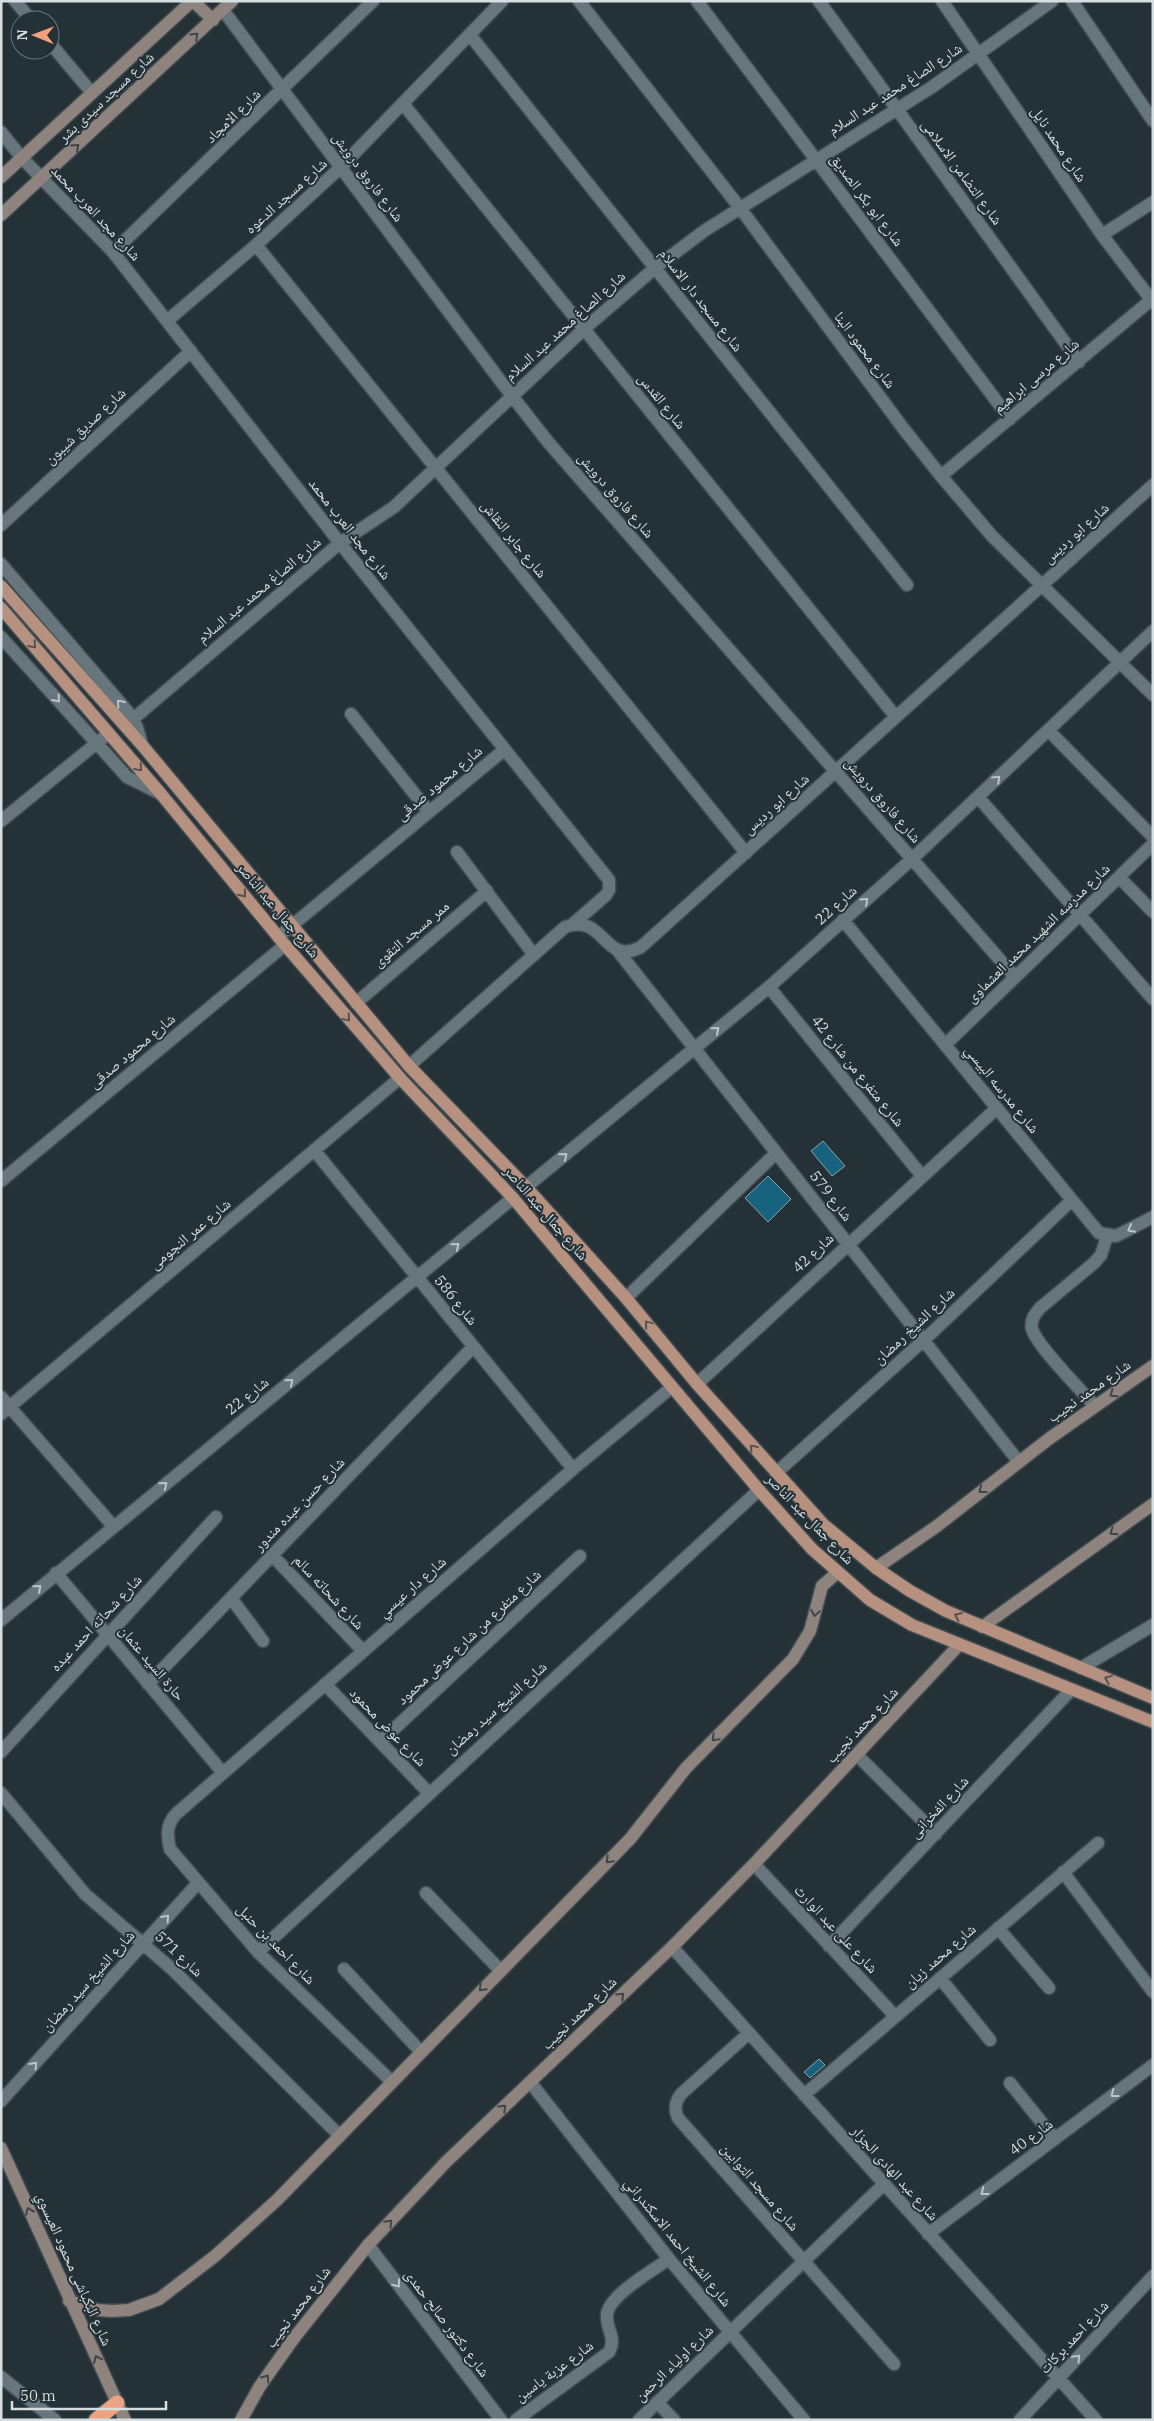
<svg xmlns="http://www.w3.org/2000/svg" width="1154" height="2421" font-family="'IBM Plex Serif','Noto Naskh Arabic',serif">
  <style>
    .building { fill: #17627f; stroke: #91a0a7 }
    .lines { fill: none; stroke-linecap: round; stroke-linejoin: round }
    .street-casing { stroke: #414c52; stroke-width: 15 }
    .secondary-casing { stroke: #414c52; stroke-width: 15 }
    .primary-casing { stroke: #414c52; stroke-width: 15 }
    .highway-casing { stroke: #414c52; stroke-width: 18 }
    .street { stroke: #67757c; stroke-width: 12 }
    .secondary { stroke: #8f837e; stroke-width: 12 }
    .primary { stroke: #b6917f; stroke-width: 12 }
    .highway { stroke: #eba381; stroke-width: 15 }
    .oneway { stroke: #3f4649 }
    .oneway2 { stroke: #575350 }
    .oneway3 { stroke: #bac4c8 }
    .labels { text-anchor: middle; stroke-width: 4; stroke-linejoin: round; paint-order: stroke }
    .street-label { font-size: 15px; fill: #d6dee2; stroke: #243137 }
  </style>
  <rect width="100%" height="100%" fill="#243137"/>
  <!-- building -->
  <path class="building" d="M 823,1141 L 845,1166 L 832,1176 L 811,1151 Z
    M 768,1176 L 791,1199 L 768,1222 L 745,1198 Z
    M 819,2059 L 825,2065 L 810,2078 L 804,2072 Z"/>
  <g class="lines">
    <!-- street casing -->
    <g class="street-casing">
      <path id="street" d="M 15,1 L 31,20
        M 579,1 L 740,208 L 903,428 L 941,476 L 992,536 L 1153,695
        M 697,1 L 1010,419
        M 819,1 L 1079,362
        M 942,1 L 1102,235 L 1153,302
        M 1072,1 L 1153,121
        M 223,10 L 502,383 L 548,442 L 1015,977
        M 470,35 L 907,585
        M 50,43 L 92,93
        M 404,105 L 896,717
        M 1,132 L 22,158 L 113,252 L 340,543 L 609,880 L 609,890 L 606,895 L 573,924
        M 1102,235 L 1153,202
        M 256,245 L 746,853
        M 113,252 L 373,1
        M 167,321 L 256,245 L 340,168 L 502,1
        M 941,476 L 1151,300
        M 1,525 L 191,351
        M 1,564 L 128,712 L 137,727 L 142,745
        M 1,637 L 127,777 L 161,794
        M 351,714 L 429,812
        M 133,719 L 340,543 L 394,507 L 584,329 L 655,268 L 704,231 L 932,87 L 1052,1
        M 1048,730 L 1153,837
        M 978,797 L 1153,999
        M 1,821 L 103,738
        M 457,852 L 534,955
        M 1119,877 L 1153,912
        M 843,920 L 1099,1233 L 1116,1236 L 1153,1217
        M 278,937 L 504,750
        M 618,951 L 1019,1462
        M 769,987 L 922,1176
        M 356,1003 L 487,891
        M 945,1045 L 1153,844
        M 409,1066 L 565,927 C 605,912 603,967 641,947 L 1153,485
        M 314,1150 L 573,1469
        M 1,1181 L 285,945
        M 526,1187 L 769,987 L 912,859 L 1153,631
        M 626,1298 L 776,1153
        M 697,1384 L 997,1108
        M 1,1397 L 113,1526
        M 1095,1406 C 1081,1390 1037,1346 1032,1329 C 1030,1320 1035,1314 1040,1308 L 1094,1263 L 1101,1255 L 1107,1236
        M 1,1414 L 400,1078
        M 776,1473 L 924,1340 L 1072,1200
        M 272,1555 L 363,1651
        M 56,1573 L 223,1773
        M 231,1598 L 263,1641
        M 1,1620 L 513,1198
        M 1081,1668 L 1153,1625
        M 148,1684 L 473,1347
        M 325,1684 L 428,1792
        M 380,1742 L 580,1556
        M 1,1752 L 216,1517
        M 857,1755 L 936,1834
        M 1,1793 L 85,1894 L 172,1969 L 340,2136
        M 754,1864 L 895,2016
        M 1063,1872 L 1153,1992
        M 426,1893 L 500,1970
        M 998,1928 L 1049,1988
        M 829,1946 L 1071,1690
        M 672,1947 L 1096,2420
        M 258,1952 L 759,1490
        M 344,1969 L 421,2052
        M 940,1978 L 990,2040
        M 748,2034 L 681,2094 C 675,2102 674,2109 678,2118 L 894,2364
        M 392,2082 L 258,1952 L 170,1849 C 167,1836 166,1825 176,1814 L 573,1469 L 672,1387
        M 530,2082 L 669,2259 L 804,2420
        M 1010,2083 L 1055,2139
        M 804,2095 L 1098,1843
        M 1,2101 L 198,1883
        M 928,2234 L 1153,2065
        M 368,2245 L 501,2420
        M 1,2377 L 55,2420
        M 657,2402 L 674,2420
        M 516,2420 L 609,2352 C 617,2337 606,2330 607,2315 C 608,2296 653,2270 669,2259
        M 639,2420 L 884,2184
        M 1020,2420 L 1153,2276"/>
    </g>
    <!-- secondary casing -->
    <g class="secondary-casing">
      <path id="secondary" d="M 193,1 L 213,20
        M 1,177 L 192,1
        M 1,215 L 232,1
        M 876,1568 L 937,1526 L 1050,1438 L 1153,1366
        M 982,1627 L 1153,1504
        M 1,2148 L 125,2420
        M 69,2301 L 98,2310 L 112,2311 L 129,2310 L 159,2299 L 215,2256 L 277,2200 L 630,1839 L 686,1768 L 793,1659 L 810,1631 L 822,1586 L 838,1572
        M 241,2420 L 260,2386 L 294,2338 L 368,2245 L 446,2162 L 672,1947 L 754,1864 L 959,1645"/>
    </g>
    <!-- primary casing -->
    <g class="primary-casing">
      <path id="primary" d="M 1,586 L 142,745 L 409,1066 L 526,1187 L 626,1298 L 697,1384 L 823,1524 L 876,1568 L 910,1591 L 946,1611 L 1153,1698
        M 1,608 L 161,794 L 285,945 L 400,1078 L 513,1198 L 759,1490 L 812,1549 L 870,1600 L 912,1625 L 1153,1722"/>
    </g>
    <!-- highway casing -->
    <g class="highway-casing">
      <path id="highway" d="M 96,2420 L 117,2403"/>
    </g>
    <!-- street -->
    <use href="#street" class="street"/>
    <!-- secondary -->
    <use href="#secondary" class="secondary"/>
    <!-- primary -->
    <use href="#primary" class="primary"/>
    <!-- highway -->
    <use href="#highway" class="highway"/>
  </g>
  <!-- one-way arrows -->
  <defs><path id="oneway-chevron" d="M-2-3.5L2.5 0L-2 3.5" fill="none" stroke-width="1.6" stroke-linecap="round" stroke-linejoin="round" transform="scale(1.25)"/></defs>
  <g class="oneway">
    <use href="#oneway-chevron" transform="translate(195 36) rotate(-43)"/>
    <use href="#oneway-chevron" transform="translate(76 147) rotate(-42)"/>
    <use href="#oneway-chevron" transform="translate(1113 1394) rotate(145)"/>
    <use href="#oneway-chevron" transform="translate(982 1490) rotate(142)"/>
    <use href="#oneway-chevron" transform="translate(1113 1532) rotate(145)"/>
    <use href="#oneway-chevron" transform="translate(815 1613) rotate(100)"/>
    <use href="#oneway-chevron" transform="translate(715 1738) rotate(135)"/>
    <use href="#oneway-chevron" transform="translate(609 1860) rotate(135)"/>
    <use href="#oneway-chevron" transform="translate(482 1988) rotate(134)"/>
    <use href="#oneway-chevron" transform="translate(621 1996) rotate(-44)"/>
    <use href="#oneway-chevron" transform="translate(503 2108) rotate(-44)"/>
    <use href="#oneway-chevron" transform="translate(29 2211) rotate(-114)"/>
    <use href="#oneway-chevron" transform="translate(389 2223) rotate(-47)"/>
    <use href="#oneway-chevron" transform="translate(97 2359) rotate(-115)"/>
    <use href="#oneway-chevron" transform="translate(266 2378) rotate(-55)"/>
  </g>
  <g class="oneway2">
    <use href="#oneway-chevron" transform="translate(33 645) rotate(49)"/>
    <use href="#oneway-chevron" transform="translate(139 768) rotate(49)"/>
    <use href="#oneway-chevron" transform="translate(243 894) rotate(51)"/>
    <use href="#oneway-chevron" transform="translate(347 1018) rotate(49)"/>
    <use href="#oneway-chevron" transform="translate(648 1324) rotate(-130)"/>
    <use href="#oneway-chevron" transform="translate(753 1448) rotate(-131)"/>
    <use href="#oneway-chevron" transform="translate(958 1616) rotate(-156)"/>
    <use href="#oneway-chevron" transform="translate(1108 1679) rotate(-158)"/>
  </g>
  <g class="oneway3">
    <use href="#oneway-chevron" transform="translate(57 699) rotate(48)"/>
    <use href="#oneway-chevron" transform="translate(120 703) rotate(-131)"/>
    <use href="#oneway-chevron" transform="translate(997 779) rotate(-44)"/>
    <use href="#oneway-chevron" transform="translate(865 901) rotate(-42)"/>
    <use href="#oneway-chevron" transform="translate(716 1030) rotate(-40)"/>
    <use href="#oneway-chevron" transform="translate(564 1156) rotate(-40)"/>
    <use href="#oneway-chevron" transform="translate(1131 1229) rotate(152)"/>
    <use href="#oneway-chevron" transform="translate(456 1246) rotate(-40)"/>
    <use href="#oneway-chevron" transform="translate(290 1382) rotate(-39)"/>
    <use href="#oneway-chevron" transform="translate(164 1485) rotate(-39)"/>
    <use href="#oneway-chevron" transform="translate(38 1588) rotate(-41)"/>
    <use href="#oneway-chevron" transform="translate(166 1918) rotate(-48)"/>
    <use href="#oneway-chevron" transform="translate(34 2065) rotate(-48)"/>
    <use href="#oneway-chevron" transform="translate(1114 2094) rotate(143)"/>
    <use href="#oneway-chevron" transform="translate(984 2192) rotate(143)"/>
    <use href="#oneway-chevron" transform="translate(397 2284) rotate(53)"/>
    <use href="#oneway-chevron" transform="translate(1077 2358) rotate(-47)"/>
  </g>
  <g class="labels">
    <!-- street labels -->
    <g class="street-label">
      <text transform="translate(895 89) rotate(-33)" y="5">شارع الصاغ محمد عبد السلام</text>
      <text transform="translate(106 97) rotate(-43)" y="5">شارع مسجد سيدى بشر</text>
      <text transform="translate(233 116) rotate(-44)" y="5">شارع الامجاد</text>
      <text transform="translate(1059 144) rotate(56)" y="5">شارع محمد نايل</text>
      <text transform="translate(962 172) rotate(54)" y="5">شارع التضامن الاسلامى</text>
      <text transform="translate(368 177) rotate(53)" y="5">شارع فاروق درويش</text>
      <text transform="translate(286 196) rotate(-42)" y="5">شارع مسجد الدعوه</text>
      <text transform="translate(867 200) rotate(53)" y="5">شارع ابو بكر الصديق</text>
      <text transform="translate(96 213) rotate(47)" y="5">شارع مجد العرب محمد</text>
      <text transform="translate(701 300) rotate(52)" y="5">شارع مسجد دار الاسلام</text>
      <text transform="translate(565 326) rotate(-42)" y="5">شارع الصاغ محمد عبد السلام</text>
      <text transform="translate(865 350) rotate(53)" y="5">شارع محمود البنا</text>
      <text transform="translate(1036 376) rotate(-40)" y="5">شارع مرسى ابراهيم</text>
      <text transform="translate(662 401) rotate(51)" y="5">شارع القدس</text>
      <text transform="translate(85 426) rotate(-43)" y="5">شارع صديق شيبون</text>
      <text transform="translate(616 495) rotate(49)" y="5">شارع فاروق درويش</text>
      <text transform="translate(350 529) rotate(52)" y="5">شارع مجد العرب محمد</text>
      <text transform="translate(1076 533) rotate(-42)" y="5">شارع ابو رديس</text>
      <text transform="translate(514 539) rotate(51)" y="5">شارع جابر النقاش</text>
      <text transform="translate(259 590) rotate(-40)" y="5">شارع الصاغ محمد عبد السلام</text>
      <text transform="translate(439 783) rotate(-40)" y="5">شارع محمود صدقى</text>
      <text transform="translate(883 800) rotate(49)" y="5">شارع فاروق درويش</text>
      <text transform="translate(776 804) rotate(-42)" y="5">شارع ابو رديس</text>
      <text transform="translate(836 905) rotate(-42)" y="5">شارع 22</text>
      <text transform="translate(278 910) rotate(50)" y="5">شارع جمال عبد الناصر</text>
      <text transform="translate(1038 933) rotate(-44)" y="5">شارع مدرسه الشهيد محمد العشماوى</text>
      <text transform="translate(411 934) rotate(-40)" y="5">ممر مسجد التقوى</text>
      <text transform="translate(132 1051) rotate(-40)" y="5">شارع محمود صدقى</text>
      <text transform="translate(858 1071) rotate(51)" y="5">شارع متفرع من شارع 42</text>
      <text transform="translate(1002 1089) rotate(51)" y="5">شارع مدرسه البيسي</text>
      <text transform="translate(831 1196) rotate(52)" y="5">شارع 579</text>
      <text transform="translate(546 1213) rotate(49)" y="5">شارع جمال عبد الناصر</text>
      <text transform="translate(190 1234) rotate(-40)" y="5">شارع عمر النجومى</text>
      <text transform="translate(813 1253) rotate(-43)" y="5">شارع 42</text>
      <text transform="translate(456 1300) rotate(51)" y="5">شارع 586</text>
      <text transform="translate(914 1326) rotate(-43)" y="5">شارع الشيخ رمضان</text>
      <text transform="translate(1089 1391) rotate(-35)" y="5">شارع محمد نجيب</text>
      <text transform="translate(247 1396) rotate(-39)" y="5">شارع 22</text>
      <text transform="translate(299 1504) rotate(-46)" y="5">شارع حسن عبده مندور</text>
      <text transform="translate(810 1519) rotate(46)" y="5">شارع جمال عبد الناصر</text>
      <text transform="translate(412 1587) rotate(-41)" y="5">شارع دار عيسي</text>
      <text transform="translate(329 1592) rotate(47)" y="5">شارع شحاته سالم</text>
      <text transform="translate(96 1623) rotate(-47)" y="5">شارع شحاته احمد عبده</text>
      <text transform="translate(469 1637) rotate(-43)" y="5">شارع متفرع من شارع عوض محمود</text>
      <text transform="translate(152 1663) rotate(50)" y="5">حارة السيد عثمان</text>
      <text transform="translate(496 1708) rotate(-42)" y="5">شارع الشيخ سيد رمضان</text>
      <text transform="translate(862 1725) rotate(-47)" y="5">شارع محمد نجيب</text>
      <text transform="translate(388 1727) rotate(46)" y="5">شارع عوض محمود</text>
      <text transform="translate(939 1807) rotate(-47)" y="5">شارع الفخرانى</text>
      <text transform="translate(836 1929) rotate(47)" y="5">شارع على عبد الوارث</text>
      <text transform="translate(276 1944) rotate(46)" y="5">شارع احمد بن حنبل</text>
      <text transform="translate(179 1954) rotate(43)" y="5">شارع 571</text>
      <text transform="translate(940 1956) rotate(-41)" y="5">شارع محمد زيان</text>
      <text transform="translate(88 1981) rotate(-48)" y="5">شارع الشيخ سيد رمضان</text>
      <text transform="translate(579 2013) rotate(-44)" y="5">شارع محمد نجيب</text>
      <text transform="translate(1031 2137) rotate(-37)" y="5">شارع 40</text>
      <text transform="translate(895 2173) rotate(48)" y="5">شارع عبد الهادى الجزار</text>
      <text transform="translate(760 2187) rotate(49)" y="5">شارع مسجد التوابين</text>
      <text transform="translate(678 2242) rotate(51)" y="5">شارع الشيخ احمد الاسكندراني</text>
      <text transform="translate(74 2269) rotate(66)" y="5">شارع البكباشى محمود العيسوي</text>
      <text transform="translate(298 2307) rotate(-53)" y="5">شارع محمد نجيب</text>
      <text transform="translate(447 2323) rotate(53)" y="5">شارع دكتور صالح حمدى</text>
      <text transform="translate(1074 2337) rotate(-47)" y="5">شارع احمد بركات</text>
      <text transform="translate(674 2363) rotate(-44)" y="5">شارع اولياء الرحمن</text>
      <text transform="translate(554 2371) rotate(-36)" y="5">شارع عزبة ياسين</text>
    </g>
  </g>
  <!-- border -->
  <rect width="1154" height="2421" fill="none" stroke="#d6dee2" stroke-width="5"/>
  <!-- north arrow -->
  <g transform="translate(35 35) rotate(271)"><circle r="24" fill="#243137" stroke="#6b767b"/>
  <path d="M0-4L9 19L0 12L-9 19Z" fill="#f1a17c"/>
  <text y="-8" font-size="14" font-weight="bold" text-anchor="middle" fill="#d6dee2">N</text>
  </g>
  <!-- scale -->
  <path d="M12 2401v8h154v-8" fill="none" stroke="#d6dee2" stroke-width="2.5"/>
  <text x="20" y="2401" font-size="15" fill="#d6dee2" stroke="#243137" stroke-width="4" paint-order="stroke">50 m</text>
</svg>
